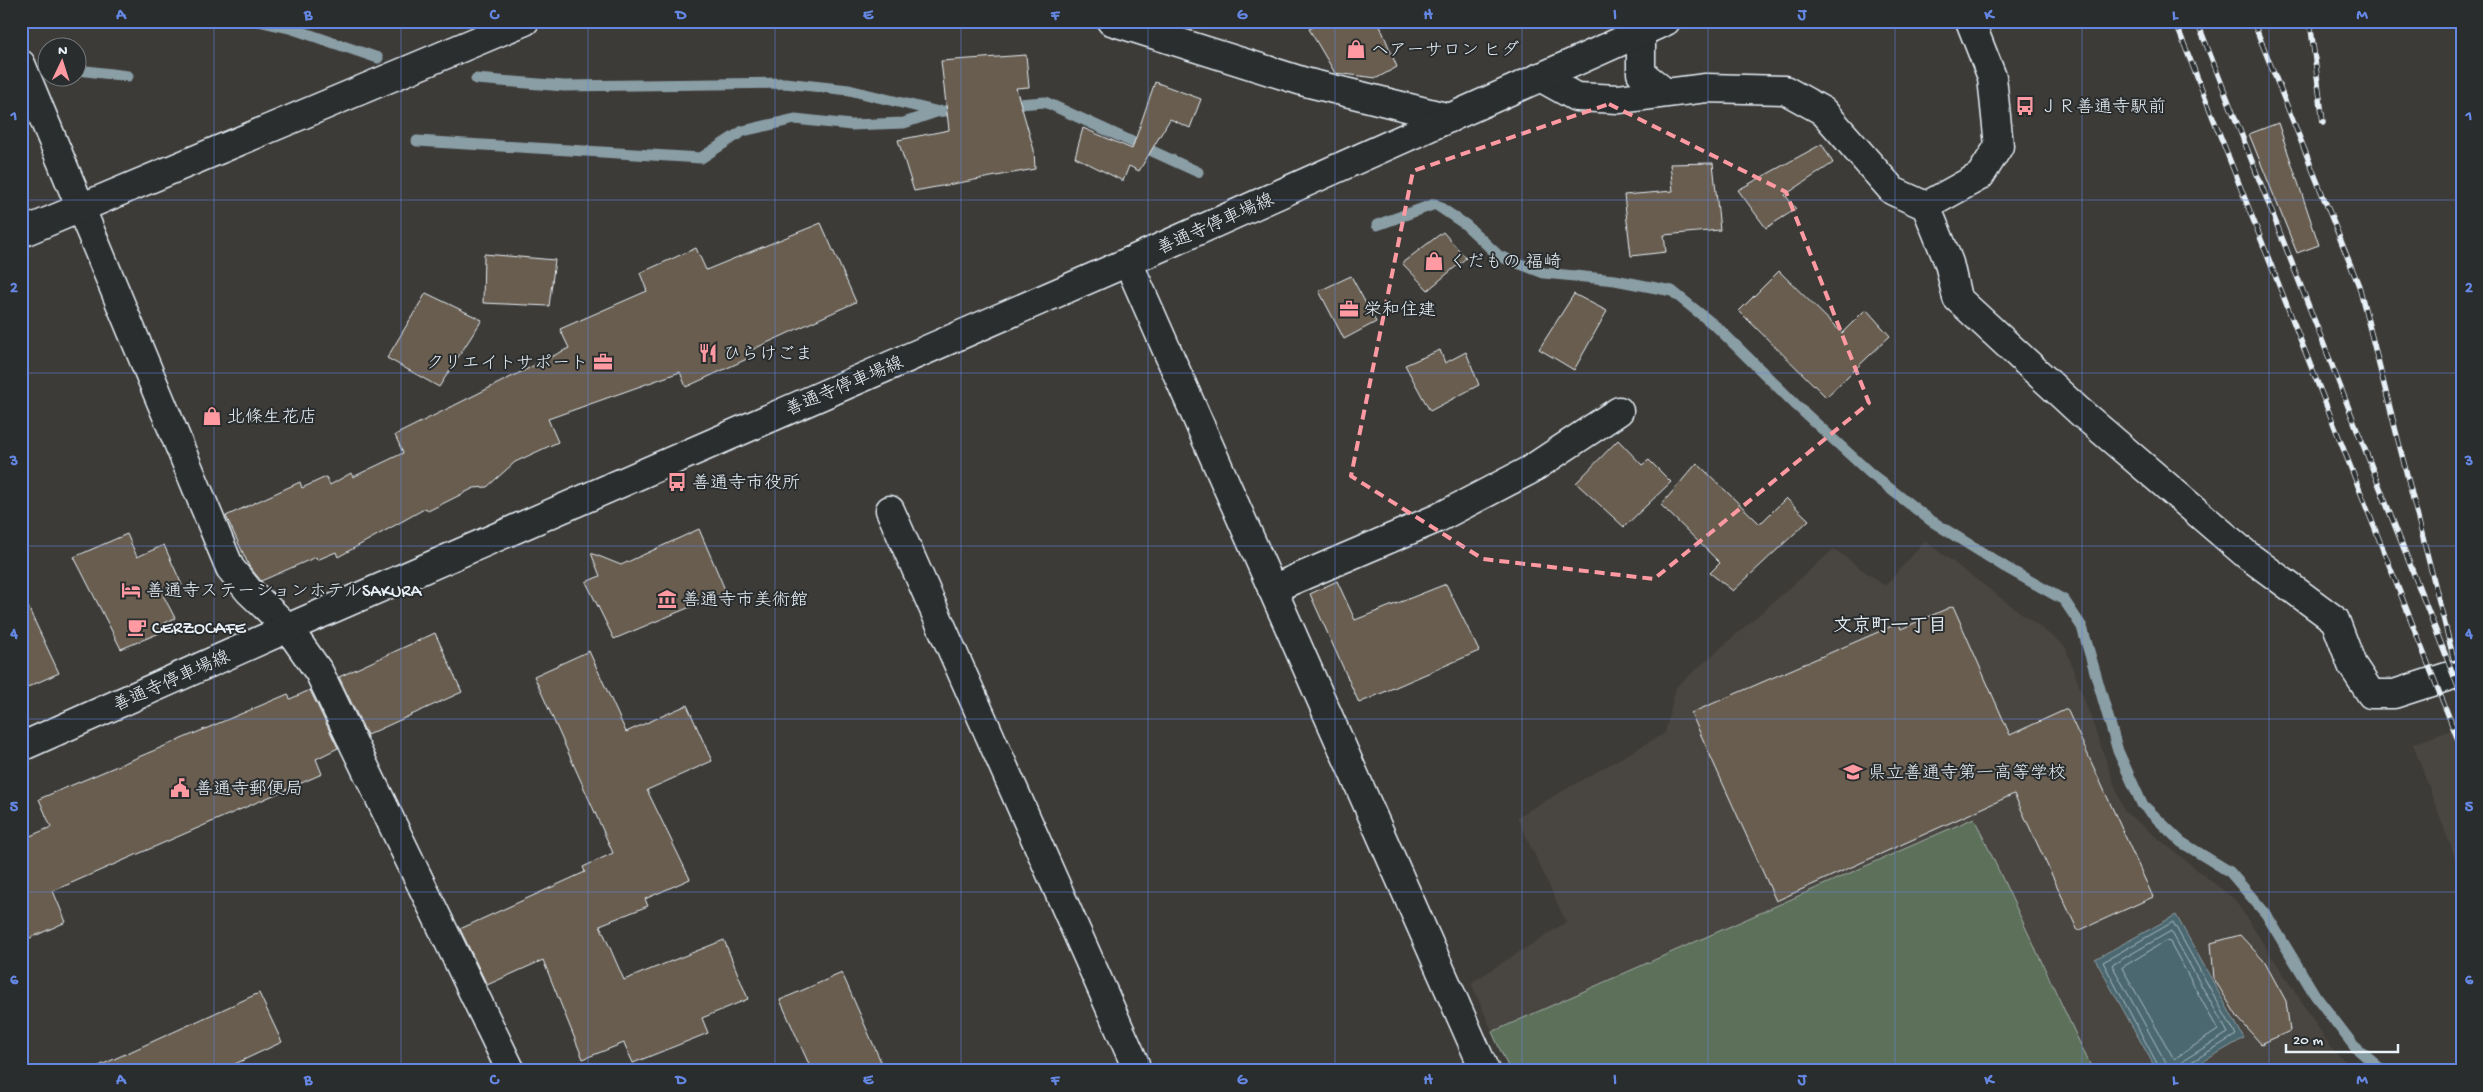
<svg xmlns="http://www.w3.org/2000/svg" width="2483" height="1092" font-family="'Gochi Hand','Klee One',sans-serif">
  <style>
    .built { fill: #4a453f }
    .green { fill: #5c705a; stroke: #a2b0a9 }
    .water { fill: #4b676f; stroke: #8a9ea6 }
    .lines { fill: none; stroke-linecap: round; stroke-linejoin: round }
    .shore { stroke: #a9bac1; stroke-width: 1 }
    .stream { stroke: #8a9ea6; stroke-width: 11 }
    .building { fill: #685d4f; stroke: #e8f1f8 }
    .pedestrian-casing { stroke: #e8f1f8; stroke-width: 31 }
    .minor-casing { stroke: #e8f1f8; stroke-width: 31 }
    .tertiary-casing { stroke: #e8f1f8; stroke-width: 31 }
    .secondary-casing { stroke: #e8f1f8; stroke-width: 31 }
    .pedestrian { stroke: #2a2d2e; stroke-width: 28 }
    .minor { stroke: #2a2d2e; stroke-width: 28 }
    .tertiary { stroke: #2a2d2e; stroke-width: 28 }
    .secondary { stroke: #2a2d2e; stroke-width: 28 }
    .rail-casing { stroke: #e8f1f8; stroke-width: 5.5 }
    .rail { stroke: #2a2d2e; stroke-width: 4; stroke-dasharray: 11; stroke-linecap: butt }
    .marked { fill: none; stroke: #ff9aa2; stroke-width: 4; stroke-dasharray: 10 6; stroke-linejoin: round }
    .grid { fill: none; stroke: #6487e3; stroke-width: 1; stroke-opacity: 0.55 }
    .labels { text-anchor: middle; stroke-width: 4; stroke-linejoin: round; paint-order: stroke }
    .poi-label { font-size: 18px; fill: #e8f1f8; stroke: #2a2d2e; text-anchor: start }
    .street-label { font-size: 18px; fill: #e8f1f8; stroke: #2a2d2e }
    .neighbourhood-label { font-size: 19px; font-weight: bold; fill: #e8f1f8; stroke: #2a2d2e }
    .neatline { fill: none; stroke: #6487e3; stroke-width: 2 }
    .grid-label { font-size: 16px; text-anchor: middle; font-weight: bold; fill: #6487e3 }
  </style>
  <rect width="100%" height="100%" fill="#3d3b38"/>
  <filter id="ink" filterUnits="userSpaceOnUse"><feTurbulence type="fractalNoise" baseFrequency=".02" numOctaves="2"/><feDisplacementMap in="SourceGraphic" scale="10" xChannelSelector="R" yChannelSelector="G"/><feConvolveMatrix kernelMatrix="1 2 1 2 8 2 1 2 1" color-interpolation-filters="sRGB"/></filter>
  <g filter="url(#ink)">
    <!-- built -->
    <path class="built" d="M 1925,541 L 2065,646 L 2124,811 L 2235,900 L 2334,1052 L 2358,1071 L 1510,1071 L 1471,983 L 1566,922 L 1517,817 L 1665,733 L 1676,687 L 1834,549 L 1885,586 Z
      M 2462,726 L 2462,877 L 2413,744 Z"/>
    <!-- green -->
    <path class="green" d="M 1974,818 L 2093,1071 L 1510,1071 L 1492,1032 Z"/>
    <!-- water -->
    <path class="water" d="M 2176,915 L 2244,1038 L 2187,1071 L 2157,1071 L 2095,959 Z"/>
    <g class="lines">
      <!-- shore -->
      <path class="shore" d="M 2166,941 L 2170,942 L 2218,1030 L 2174,1059 L 2122,968 Z
        M 2161,1071 L 2103,962 L 2173,922 L 2236,1035 L 2188,1064 L 2186,1071
        M 2167,1071 L 2166,1063 L 2112,965 L 2171,931 L 2228,1033 L 2184,1060 L 2179,1071"/>
      <!-- stream -->
      <path class="stream" d="M 258,21 L 293,29 L 378,58
        M 78,70 L 128,76
        M 476,79 L 564,86 L 785,83 L 849,90 L 935,111
        M 1005,105 L 1045,102 L 1198,172
        M 417,141 L 701,158 L 743,131 L 795,119 L 851,125 L 904,123 L 936,112 L 962,109
        M 1377,225 L 1435,204 L 1466,225 L 1499,256 L 1544,273 L 1615,280 L 1672,291 L 1719,329 L 1796,405 L 1870,473 L 1930,520 L 2005,567 L 2064,600 L 2082,627 L 2118,751 L 2142,804 L 2181,842 L 2230,872 L 2266,914 L 2315,995 L 2354,1046 L 2383,1071"/>
    </g>
    <!-- building -->
    <path class="building" d="M 1327,21 L 1378,21 L 1397,67 L 1377,78 L 1335,73 L 1309,29 Z
      M 1026,55 L 1029,87 L 1016,88 L 1034,150 L 1035,169 L 914,191 L 898,140 L 949,130 L 941,61 Z
      M 1155,82 L 1201,99 L 1190,128 L 1170,119 L 1139,171 L 1129,166 L 1123,181 L 1075,157 L 1083,128 L 1132,149 Z
      M 2278,123 L 2319,245 L 2297,253 L 2249,134 Z
      M 1822,144 L 1833,163 L 1785,195 L 1796,209 L 1766,228 L 1738,190 Z
      M 1713,163 L 1720,230 L 1664,235 L 1666,252 L 1631,256 L 1624,195 L 1673,191 L 1670,164 Z
      M 821,223 L 856,302 L 747,352 L 749,358 L 686,387 L 680,372 L 548,419 L 558,442 L 515,462 L 487,487 L 474,488 L 428,511 L 426,508 L 338,557 L 336,552 L 317,560 L 316,557 L 261,581 L 249,566 L 226,516 L 300,482 L 302,488 L 326,477 L 330,485 L 351,473 L 353,477 L 403,453 L 395,435 L 569,348 L 560,329 L 647,291 L 640,273 L 696,248 L 706,270 Z
      M 1443,232 L 1466,258 L 1428,290 L 1402,263 Z
      M 484,254 L 555,260 L 549,306 L 483,303 Z
      M 1779,271 L 1842,333 L 1866,309 L 1890,336 L 1826,397 L 1739,311 Z
      M 1351,276 L 1376,322 L 1344,339 L 1319,291 Z
      M 426,293 L 482,320 L 439,387 L 387,358 Z
      M 1574,294 L 1607,311 L 1574,370 L 1539,349 Z
      M 1440,350 L 1445,363 L 1466,352 L 1479,385 L 1430,411 L 1405,365 Z
      M 1618,440 L 1642,465 L 1649,460 L 1671,482 L 1624,527 L 1576,483 Z
      M 1697,463 L 1760,524 L 1786,498 L 1809,520 L 1733,591 L 1710,573 L 1720,563 L 1661,505 Z
      M 699,529 L 726,592 L 614,639 L 586,582 L 600,576 L 591,553 L 621,565 Z
      M 127,534 L 137,557 L 164,545 L 182,585 L 163,595 L 175,618 L 159,626 L 162,632 L 121,649 L 74,557 Z
      M 1337,581 L 1355,620 L 1446,584 L 1479,651 L 1359,703 L 1310,594 Z
      M 21,592 L 59,673 L 21,690 Z
      M 1953,606 L 2010,735 L 2067,709 L 2153,897 L 2078,931 L 2014,794 L 1776,901 L 1691,713 L 1899,623 L 1901,629 Z
      M 435,633 L 462,692 L 367,735 L 339,677 Z
      M 589,651 L 626,732 L 687,705 L 712,761 L 647,790 L 690,879 L 645,899 L 648,906 L 600,925 L 624,980 L 724,940 L 748,999 L 702,1018 L 708,1033 L 633,1063 L 624,1043 L 583,1059 L 543,960 L 487,985 L 460,929 L 585,872 L 583,867 L 613,853 L 534,676 Z
      M 310,690 L 338,748 L 316,759 L 322,774 L 53,891 L 66,922 L 21,942 L 21,823 L 28,837 L 51,827 L 39,799 L 288,694 L 290,699 Z
      M 2240,935 L 2264,961 L 2286,1001 L 2290,1031 L 2261,1044 L 2238,1018 L 2214,979 L 2211,943 Z
      M 842,973 L 885,1071 L 812,1071 L 780,1000 Z
      M 259,993 L 282,1042 L 220,1071 L 88,1071 Z"/>
    <g class="lines">
      <!-- pedestrian casing -->
      <g class="pedestrian-casing">
        <path id="pedestrian" d="M 890,510 L 1135,1064"/>
      </g>
      <!-- minor casing -->
      <g class="minor-casing">
        <path id="minor" d="M 1111,21 L 1305,82 L 1450,118
          M 1641,32 L 1641,73 L 1666,93
          M 21,64 L 230,568 L 249,591 L 288,628 L 319,672 L 511,1071
          M 1540,77 L 1576,97 L 1619,99 L 1706,88 L 1785,90 L 1823,111 L 1893,191 L 1926,206 L 1980,176 L 1999,146 L 1992,77 L 1970,21
          M 1926,206 L 1949,263 L 1957,298 L 2079,411 L 2247,555 L 2335,620 L 2352,665 L 2371,694 L 2394,694 L 2462,672
          M 1272,589 L 1438,518 L 1530,470 L 1619,411"/>
      </g>
      <!-- tertiary casing -->
      <g class="tertiary-casing">
        <path id="tertiary" d="M 21,233 L 525,21
          M 1128,262 L 1485,1071"/>
      </g>
      <!-- secondary casing -->
      <g class="secondary-casing">
        <path id="secondary" d="M 21,747 L 288,628 L 1128,262 L 1666,21"/>
      </g>
      <!-- pedestrian -->
      <use href="#pedestrian" class="pedestrian"/>
      <!-- minor -->
      <use href="#minor" class="minor"/>
      <!-- tertiary -->
      <use href="#tertiary" class="tertiary"/>
      <!-- secondary -->
      <use href="#secondary" class="secondary"/>
      <!-- rail casing -->
      <g class="rail-casing">
        <path id="rail" d="M 2175,21 L 2462,750
          M 2197,21 L 2462,697
          M 2253,21 L 2359,286 L 2454,660
          M 2310,21 L 2323,122"/>
      </g>
      <!-- rail -->
      <use href="#rail" class="rail"/>
    </g>
  </g>
  <!-- marked area -->
  <path class="marked" d="M 1609,104 L 1786,192 L 1869,403 L 1654,579 L 1483,559 L 1351,476 L 1413,171 Z"/>
  <!-- grid -->
  <path class="grid" d="M 214,21 L 214,1071M 401,21 L 401,1071M 588,21 L 588,1071M 775,21 L 775,1071M 961,21 L 961,1071M 1148,21 L 1148,1071M 1335,21 L 1335,1071M 1522,21 L 1522,1071M 1708,21 L 1708,1071M 1895,21 L 1895,1071M 2082,21 L 2082,1071M 2269,21 L 2269,1071M 21,200 L 2462,200M 21,373 L 2462,373M 21,546 L 2462,546M 21,719 L 2462,719M 21,892 L 2462,892"/>
  <!-- icons -->
  <defs>
    <g id="shop-bare" transform="scale(1.5)"><path d="M-5-2.5h2.3a2.7 3.5 0 0 1 5.4 0H5L5.5 6h-11ZM-1.5-2.5h3a1.5 2.3 0 0 0-3 0Z" fill="#ff9aa2" stroke="#2a2d2e" stroke-width="2.5" paint-order="stroke"/></g>
    <g id="bus-bare" transform="scale(1.5)"><path d="M-5-6H5V4H4V6H2V4H-2V6H-4V4H-5ZM-3.5-4V0h7V-4ZM-3.5 1.2v1.5H-2V1.2ZM2 1.2v1.5H3.5V1.2Z" fill="#ff9aa2" stroke="#2a2d2e" stroke-width="2.5" paint-order="stroke"/></g>
    <g id="office-bare" transform="scale(1.5)"><path d="M-6-3h4V-5.5h4V-3h4V5H-6ZM-1-4.5V-3h2v-1.5ZM-6 0V1H6V0Z" fill="#ff9aa2" stroke="#2a2d2e" stroke-width="2.5" paint-order="stroke"/></g>
    <g id="restaurant-bare" transform="scale(1.5)"><path d="M-5-6h1v4h1v-4h1v4h1v-4h1v5L-1.5 .5V6h-2V.5L-5-1ZM5-6V6H3V1.5H1.5Q1.5-4 5-6Z" fill="#ff9aa2" stroke="#2a2d2e" stroke-width="2.5" paint-order="stroke"/></g>
    <g id="hotel-bare" transform="scale(1.5)"><path d="M-6-4.5h1.5V1H6V5H4.5V3h-9V5H-6ZM-4 0a1.8 1.8 0 1 1 3.6 0ZM.5 0V-2.5h3Q6-2.5 6 0Z" fill="#ff9aa2" stroke="#2a2d2e" stroke-width="2.5" paint-order="stroke"/></g>
    <g id="museum-bare" transform="scale(1.5)"><path d="M0-6L6-3V-2H-6V-3ZM-5-1h2V3h-2ZM-1-1h2V3h-2ZM3-1h2V3H3ZM-6 4H6V6H-6Z" fill="#ff9aa2" stroke="#2a2d2e" stroke-width="2.5" paint-order="stroke"/></g>
    <g id="cafe-bare" transform="scale(1.5)"><path d="M-5.5-4.5H6V0H3Q3 3.5 0 3.5H-2.5Q-5.5 3.5-5.5 0ZM3-3.2v2h1.7v-2ZM-6 4.5H4V6H-6Z" fill="#ff9aa2" stroke="#2a2d2e" stroke-width="2.5" paint-order="stroke"/></g>
    <g id="school-bare" transform="scale(1.5)"><path d="M0-5L7-2L0 1L-7-2ZM-4 1L0 2.5L4 1V4Q0 6-4 4Z" fill="#ff9aa2" stroke="#2a2d2e" stroke-width="2.5" paint-order="stroke"/></g>
    <g id="civic-bare" transform="scale(1.5)"><path d="M-.6-6.5H3V-4.5H.6V-3L4-1V1h2V6H-6V1h2V-1L-.6-3ZM-1.2 2.5V6h2.4V2.5Z" fill="#ff9aa2" stroke="#2a2d2e" stroke-width="2.5" paint-order="stroke"/></g>
  </defs>
  <g fill-rule="evenodd">
    <use href="#shop-bare" x="1356" y="49"/>
    <use href="#bus-bare" x="2025" y="106"/>
    <use href="#shop-bare" x="1434" y="261"/>
    <use href="#office-bare" x="1349" y="309"/>
    <use href="#restaurant-bare" x="708" y="353"/>
    <use href="#office-bare" x="603" y="362"/>
    <use href="#shop-bare" x="212" y="416"/>
    <use href="#bus-bare" x="677" y="482"/>
    <use href="#hotel-bare" x="131" y="590"/>
    <use href="#museum-bare" x="667" y="599"/>
    <use href="#cafe-bare" x="137" y="627"/>
    <use href="#school-bare" x="1853" y="772"/>
    <use href="#civic-bare" x="180" y="788"/>
  </g>
  <g class="labels">
    <!-- poi labels -->
    <g class="poi-label">
      <text x="1371" y="55">ヘアーサロン ヒダ</text>
      <text x="2040" y="112">ＪＲ善通寺駅前</text>
      <text x="1449" y="267">くだもの 福崎</text>
      <text x="1364" y="315">栄和住建</text>
      <text x="723" y="359">ひらけごま</text>
      <text x="588" y="368" text-anchor="end">クリエイトサポート</text>
      <text x="227" y="422">北條生花店</text>
      <text x="692" y="488">善通寺市役所</text>
      <text x="146" y="596">善通寺ステーションホテルSAKURA</text>
      <text x="682" y="605">善通寺市美術館</text>
      <text x="152" y="633">CERZOCAFE</text>
      <text x="1868" y="778">県立善通寺第一高等学校</text>
      <text x="195" y="794">善通寺郵便局</text>
    </g>
    <!-- street labels -->
    <g class="street-label">
      <text transform="translate(1215 223) rotate(-24)" y="6">善通寺停車場線</text>
      <text transform="translate(844 385) rotate(-23)" y="6">善通寺停車場線</text>
      <text transform="translate(171 680) rotate(-24)" y="6">善通寺停車場線</text>
    </g>
    <!-- neighbourhood labels -->
    <g class="neighbourhood-label">
      <text x="1890" y="631">文京町一丁目</text>
    </g>
  </g>
  <!-- margin -->
  <rect width="2483" height="1092" fill="none" stroke="#2a2d2e" stroke-width="55"/>
  <!-- north arrow -->
  <g transform="translate(62 62) rotate(4)"><circle r="24" fill="#2a2d2e" stroke="#767b7f"/>
  <path d="M0-4L9 19L0 12L-9 19Z" fill="#ff9aa2"/>
  <text y="-8" font-size="14" font-weight="bold" text-anchor="middle" fill="#e8f1f8">N</text>
  </g>
  <!-- scale -->
  <path d="M2286 1044v8h112v-8" fill="none" stroke="#e8f1f8" stroke-width="2.5"/>
  <text x="2293" y="1044" font-size="15" fill="#e8f1f8" stroke="#2a2d2e" stroke-width="4" paint-order="stroke">20 m</text>
  <rect x="28" y="28" width="2428" height="1036" class="neatline"/>
  <g class="grid-label">
    <text x="121" y="19">A</text>
    <text x="308" y="19">B</text>
    <text x="494" y="19">C</text>
    <text x="681" y="19">D</text>
    <text x="868" y="19">E</text>
    <text x="1055" y="19">F</text>
    <text x="1242" y="19">G</text>
    <text x="1428" y="19">H</text>
    <text x="1615" y="19">I</text>
    <text x="1802" y="19">J</text>
    <text x="1989" y="19">K</text>
    <text x="2175" y="19">L</text>
    <text x="2362" y="19">M</text>
    <text x="14" y="120">1</text>
    <text x="2469" y="120">1</text>
    <text x="14" y="292">2</text>
    <text x="2469" y="292">2</text>
    <text x="14" y="465">3</text>
    <text x="2469" y="465">3</text>
    <text x="14" y="638">4</text>
    <text x="2469" y="638">4</text>
    <text x="14" y="811">5</text>
    <text x="2469" y="811">5</text>
    <text x="14" y="984">6</text>
    <text x="2469" y="984">6</text>
    <text x="121" y="1084">A</text>
    <text x="308" y="1084">B</text>
    <text x="494" y="1084">C</text>
    <text x="681" y="1084">D</text>
    <text x="868" y="1084">E</text>
    <text x="1055" y="1084">F</text>
    <text x="1242" y="1084">G</text>
    <text x="1428" y="1084">H</text>
    <text x="1615" y="1084">I</text>
    <text x="1802" y="1084">J</text>
    <text x="1989" y="1084">K</text>
    <text x="2175" y="1084">L</text>
    <text x="2362" y="1084">M</text>
  </g>
</svg>
